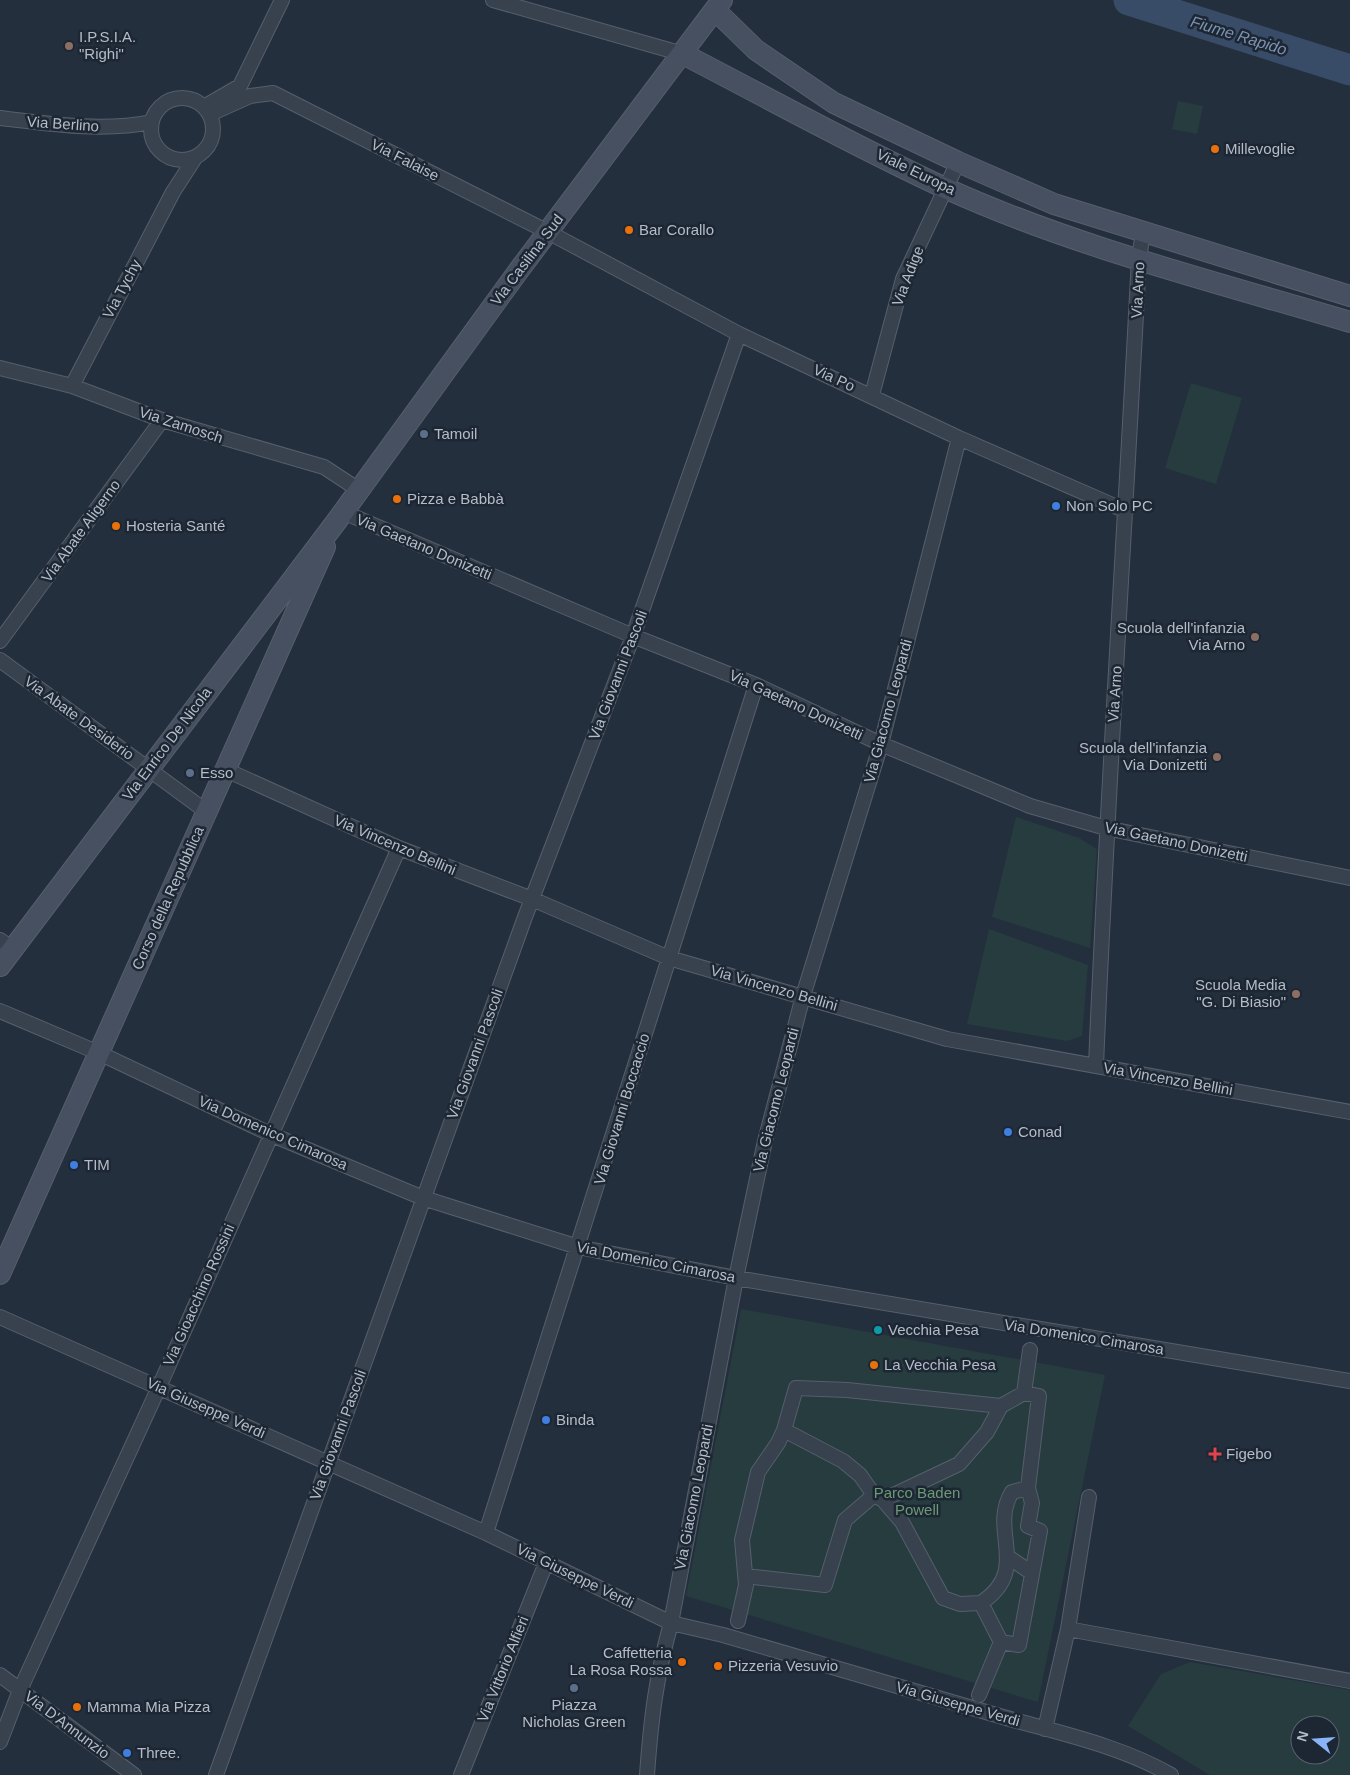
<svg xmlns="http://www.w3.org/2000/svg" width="1350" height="1775" font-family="Arial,sans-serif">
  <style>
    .green { fill: #263c3f; fill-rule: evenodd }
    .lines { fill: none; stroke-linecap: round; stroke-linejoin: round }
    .river { stroke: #394c67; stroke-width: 31 }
    .street-casing { stroke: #565f6c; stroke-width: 16 }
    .secondary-casing { stroke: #565f6c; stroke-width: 22 }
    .street { stroke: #38414e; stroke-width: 14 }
    .secondary { stroke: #465061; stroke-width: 20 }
    .education-dot { fill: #8d6e63; stroke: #1d2633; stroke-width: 2 }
    .food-dot { fill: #e8710a; stroke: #1d2633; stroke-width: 2 }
    .service-dot { fill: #5c6f8a; stroke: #1d2633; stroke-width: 2 }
    .shop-dot { fill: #3f7fe0; stroke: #1d2633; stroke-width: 2 }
    .culture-dot { fill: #0f9aa8; stroke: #1d2633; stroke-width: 2 }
    .health-dot { fill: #e0444e; stroke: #1d2633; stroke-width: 2 }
    .labels { text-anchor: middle; stroke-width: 5; stroke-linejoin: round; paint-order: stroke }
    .poi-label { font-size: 15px; fill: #b4bcc9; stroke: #1d2633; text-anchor: start }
    .street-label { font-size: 15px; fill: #b4bcc9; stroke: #1d2633 }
    .park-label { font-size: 15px; fill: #6b9a76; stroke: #1d2633 }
    .water-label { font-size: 16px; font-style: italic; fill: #7c92b1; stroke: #1d2633 }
  </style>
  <rect width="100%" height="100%" fill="#242f3e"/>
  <!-- green -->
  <path class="green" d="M 1178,101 L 1203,106 L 1197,134 L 1172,129 Z
    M 1191,383 L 1242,398 L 1216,484 L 1165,468 Z
    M 1016,817 L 1079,838 L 1097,849 L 1090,948 L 992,917 Z
    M 989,929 L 1088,965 L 1082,1036 L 1067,1041 L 967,1024 Z
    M 741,1309 L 1105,1375 L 1038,1702 L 686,1596 Z
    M 1190,1662 L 1350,1690 L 1350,1775 L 1210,1775 L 1128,1726 L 1161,1674 ZM 1300,1725 L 1330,1725 L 1330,1755 L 1300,1755 Z"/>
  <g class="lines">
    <!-- river -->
    <path class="river" d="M 1129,0 L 1350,70"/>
    <!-- street casing -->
    <g class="street-casing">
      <path id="street" d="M 493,0 L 683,54
        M151 129a31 31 0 1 1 62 0a31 31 0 1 1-62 0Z
        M 209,104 L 240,86 L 282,0
        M 210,114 L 250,96 L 273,93 L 548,232 L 739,334 L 959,438 L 1126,511
        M 0,118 C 50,124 102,132 152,122
        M 0,368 L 72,386 L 162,420 L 324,467 L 359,490
        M 72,386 L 173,192 L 195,158
        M 872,395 L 903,279 L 958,162
        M 343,512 L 633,636 L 756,685 L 881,744 L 1030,806 L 1106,828 L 1350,878
        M 0,641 L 162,420
        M 0,660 L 207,812
        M 226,770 L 399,848 L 532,899 L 669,958 L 947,1039 L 1350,1112
        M 0,940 L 13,949
        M 0,1011 L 99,1053 L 270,1134 L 423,1198 L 578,1247 L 736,1278 L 1350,1381
        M 1096,1066 C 1107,797 1125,528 1139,258 L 1143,233
        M 0,1317 L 486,1533 L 671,1623 L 723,1635 C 816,1662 910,1690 1003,1717 C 1059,1733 1121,1746 1171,1775
        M 784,1430 L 796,1388 L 847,1390 L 1001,1406
        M 883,1500 L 959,1464 L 987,1432 L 1001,1406 L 1024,1393 L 1030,1350
        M 486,1533 L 756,685
        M 1008,1557 L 1032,1573
        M 745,1576 L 825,1585 L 845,1520 L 874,1495
        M 981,1603 C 1032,1569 988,1531 1012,1492 L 1028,1488 L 1039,1396 L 1024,1393
        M 738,1621 L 746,1585 L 742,1540 L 758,1472 L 778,1443 L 784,1430 L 843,1461 L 860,1475 L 874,1495 L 883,1500 L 902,1522 L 943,1598 L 960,1604 L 981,1603 L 1001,1642 L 979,1695
        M 1068,1629 L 1350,1681
        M 1001,1642 L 1019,1645 L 1040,1531 L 1028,1526 L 1032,1503 L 1028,1488
        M 0,1675 L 134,1775
        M 1045,1729 L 1068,1629 L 1089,1497
        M 0,1742 L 20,1690 L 159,1387 L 399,848
        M 216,1775 L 525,917 L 633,636 L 739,334
        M 461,1775 L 546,1563
        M 647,1775 C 651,1719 656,1677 671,1623 L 736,1278 L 765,1141 L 803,996 L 881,744 L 959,438"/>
    </g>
    <!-- secondary casing -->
    <g class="secondary-casing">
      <path id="secondary" d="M 715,10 L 756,50 L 834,103 L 958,162 L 1054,204 L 1350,296
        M 683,54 C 770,99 856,147 945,188 C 1072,246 1216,282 1350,322
        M 0,966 L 336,522 L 519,270 L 722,0
        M 0,1274 L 325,547"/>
    </g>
    <!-- street -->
    <use href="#street" class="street"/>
    <!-- secondary -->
    <use href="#secondary" class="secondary"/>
  </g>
  <!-- markers -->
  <g class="education-dot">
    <circle cx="69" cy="46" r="5"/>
    <circle cx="1255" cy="637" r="5"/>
    <circle cx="1217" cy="757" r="5"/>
    <circle cx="1296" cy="994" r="5"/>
  </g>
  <g class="food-dot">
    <circle cx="1215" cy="149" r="5"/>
    <circle cx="629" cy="230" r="5"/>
    <circle cx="397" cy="499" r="5"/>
    <circle cx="116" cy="526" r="5"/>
    <circle cx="874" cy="1365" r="5"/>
    <circle cx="682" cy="1662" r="5"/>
    <circle cx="718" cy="1666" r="5"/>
    <circle cx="77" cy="1707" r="5"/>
  </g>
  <g class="service-dot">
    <circle cx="424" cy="434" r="5"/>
    <circle cx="190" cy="773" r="5"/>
    <circle cx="574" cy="1688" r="5"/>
  </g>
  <g class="shop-dot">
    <circle cx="1056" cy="506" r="5"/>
    <circle cx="1008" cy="1132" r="5"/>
    <circle cx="74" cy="1165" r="5"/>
    <circle cx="546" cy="1420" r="5"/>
    <circle cx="127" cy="1753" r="5"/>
  </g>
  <circle class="culture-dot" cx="878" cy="1330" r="5"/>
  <path class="health-dot" d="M1212.5 1446.5h5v5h5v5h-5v5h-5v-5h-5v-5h5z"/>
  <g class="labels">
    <!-- poi labels -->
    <g class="poi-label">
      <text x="79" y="42">I.P.S.I.A.<tspan x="79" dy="17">"Righi"</tspan></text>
      <text x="1225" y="154">Millevoglie</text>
      <text x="639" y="235">Bar Corallo</text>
      <text x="434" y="439">Tamoil</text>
      <text x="407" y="504">Pizza e Babbà</text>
      <text x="1066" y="511">Non Solo PC</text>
      <text x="126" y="531">Hosteria Santé</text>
      <text x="1245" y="633" text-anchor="end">Scuola dell'infanzia<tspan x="1245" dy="17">Via Arno</tspan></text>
      <text x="1207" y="753" text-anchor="end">Scuola dell'infanzia<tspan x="1207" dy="17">Via Donizetti</tspan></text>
      <text x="200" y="778">Esso</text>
      <text x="1286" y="990" text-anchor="end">Scuola Media<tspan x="1286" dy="17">"G. Di Biasio"</tspan></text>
      <text x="1018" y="1137">Conad</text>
      <text x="84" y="1170">TIM</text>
      <text x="888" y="1335">Vecchia Pesa</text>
      <text x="884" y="1370">La Vecchia Pesa</text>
      <text x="556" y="1425">Binda</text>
      <text x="1226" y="1459">Figebo</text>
      <text x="672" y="1658" text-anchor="end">Caffetteria<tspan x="672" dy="17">La Rosa Rossa</tspan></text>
      <text x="728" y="1671">Pizzeria Vesuvio</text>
      <text x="574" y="1710" text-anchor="middle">Piazza<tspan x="574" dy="17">Nicholas Green</tspan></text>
      <text x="87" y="1712">Mamma Mia Pizza</text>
      <text x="137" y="1758">Three.</text>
    </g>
    <!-- street labels -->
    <g class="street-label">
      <text transform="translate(63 124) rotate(4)" y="5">Via Berlino</text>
      <text transform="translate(405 160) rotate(27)" y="5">Via Falaise</text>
      <text transform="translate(916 172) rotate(26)" y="5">Viale Europa</text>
      <text transform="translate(527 260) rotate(-53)" y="5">Via Casilina Sud</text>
      <text transform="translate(908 276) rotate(-69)" y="5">Via Adige</text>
      <text transform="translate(122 289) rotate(-62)" y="5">Via Tychy</text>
      <text transform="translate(1138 290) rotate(-87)" y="5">Via Arno</text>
      <text transform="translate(834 378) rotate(25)" y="5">Via Po</text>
      <text transform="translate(181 425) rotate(18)" y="5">Via Zamosch</text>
      <text transform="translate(81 531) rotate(-54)" y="5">Via Abate Aligerno</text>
      <text transform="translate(424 547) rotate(23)" y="5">Via Gaetano Donizetti</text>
      <text transform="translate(618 675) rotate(-69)" y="5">Via Giovanni Pascoli</text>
      <text transform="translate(1115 694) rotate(-86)" y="5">Via Arno</text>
      <text transform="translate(796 705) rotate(25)" y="5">Via Gaetano Donizetti</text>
      <text transform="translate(888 711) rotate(-75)" y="5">Via Giacomo Leopardi</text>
      <text transform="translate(79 718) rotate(36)" y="5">Via Abate Desiderio</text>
      <text transform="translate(167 744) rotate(-53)" y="5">Via Enrico De Nicola</text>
      <text transform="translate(1176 842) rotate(12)" y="5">Via Gaetano Donizetti</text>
      <text transform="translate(395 845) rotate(23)" y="5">Via Vincenzo Bellini</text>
      <text transform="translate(168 898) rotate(-66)" y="5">Corso della Repubblica</text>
      <text transform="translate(774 988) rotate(16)" y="5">Via Vincenzo Bellini</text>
      <text transform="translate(475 1054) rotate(-70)" y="5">Via Giovanni Pascoli</text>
      <text transform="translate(1168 1079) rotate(10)" y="5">Via Vincenzo Bellini</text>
      <text transform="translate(776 1100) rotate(-76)" y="5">Via Giacomo Leopardi</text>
      <text transform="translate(622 1109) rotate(-73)" y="5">Via Giovanni Boccaccio</text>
      <text transform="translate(273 1133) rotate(24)" y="5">Via Domenico Cimarosa</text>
      <text transform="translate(656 1262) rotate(11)" y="5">Via Domenico Cimarosa</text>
      <text transform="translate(199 1295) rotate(-66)" y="5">Via Gioacchino Rossini</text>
      <text transform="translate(1084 1337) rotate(9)" y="5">Via Domenico Cimarosa</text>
      <text transform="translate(206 1408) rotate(24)" y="5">Via Giuseppe Verdi</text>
      <text transform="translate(338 1435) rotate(-70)" y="5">Via Giovanni Pascoli</text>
      <text transform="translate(694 1497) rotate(-79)" y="5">Via Giacomo Leopardi</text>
      <text transform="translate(575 1576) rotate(26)" y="5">Via Giuseppe Verdi</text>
      <text transform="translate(503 1669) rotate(-68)" y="5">Via Vittorio Alfieri</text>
      <text transform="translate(958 1704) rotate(16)" y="5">Via Giuseppe Verdi</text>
      <text transform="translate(67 1725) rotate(37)" y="5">Via D'Annunzio</text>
    </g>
    <!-- park labels -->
    <g class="park-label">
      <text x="917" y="1498">Parco Baden<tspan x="917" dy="17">Powell</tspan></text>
    </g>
    <!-- water labels -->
    <g class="water-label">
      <text transform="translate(1239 35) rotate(17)" y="6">Fiume Rapido</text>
    </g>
  </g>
  <!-- north arrow -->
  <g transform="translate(1315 1740) rotate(287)"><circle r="24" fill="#1d2633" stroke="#59626f"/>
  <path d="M0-4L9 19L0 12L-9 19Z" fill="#8ab4f8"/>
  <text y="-8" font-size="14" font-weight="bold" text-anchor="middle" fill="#b4bcc9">N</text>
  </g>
</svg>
